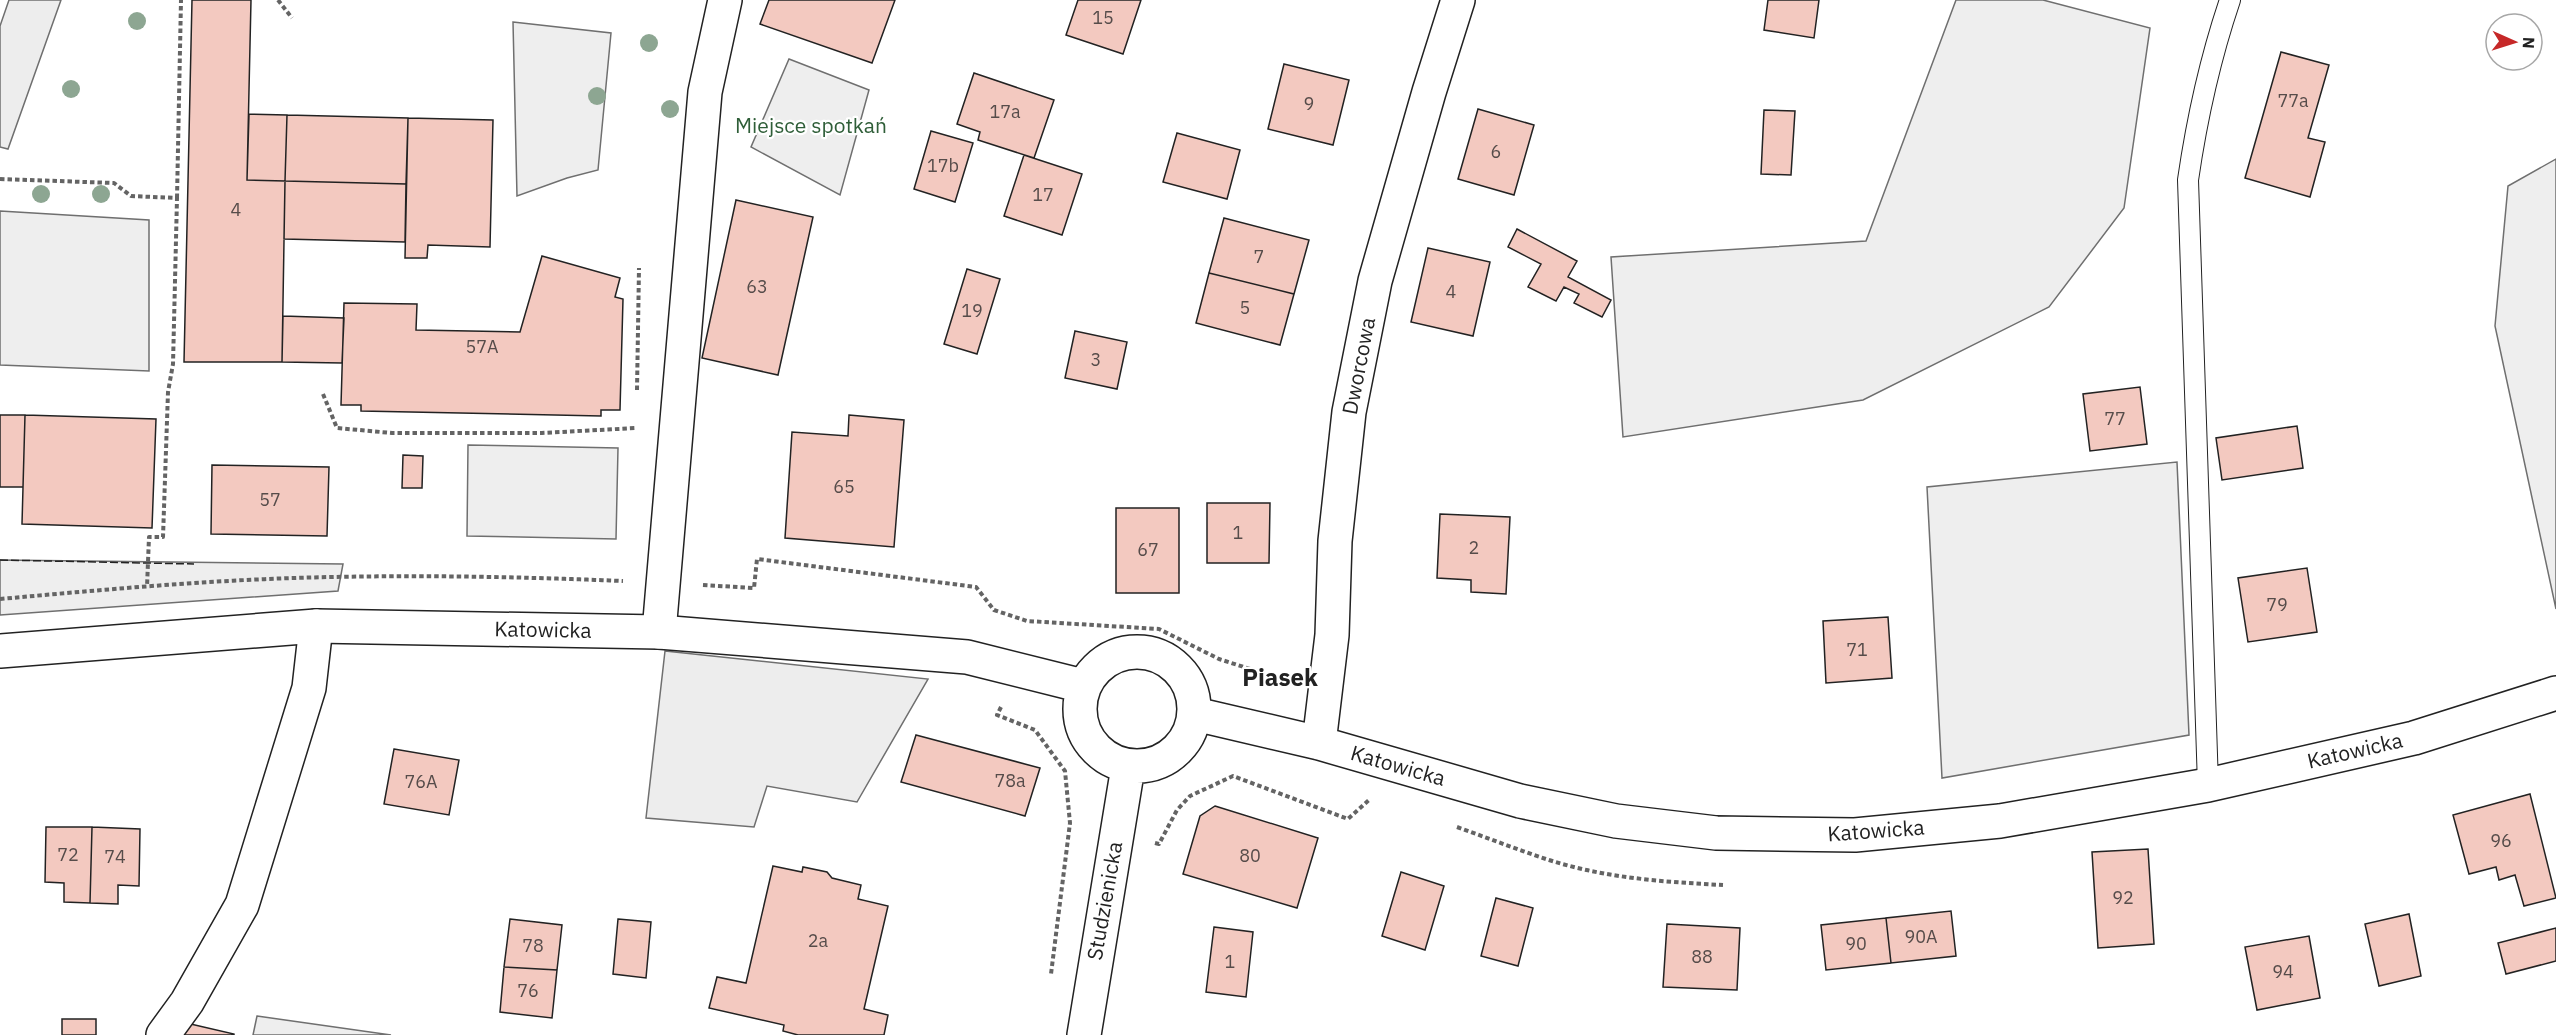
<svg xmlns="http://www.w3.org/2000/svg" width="2556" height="1035" font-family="'IBM Plex Sans',sans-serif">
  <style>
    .green { fill: #eee; stroke: #6f6f6f; stroke-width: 1.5 }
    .parking { fill: #ededed; stroke: #6f6f6f; stroke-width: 1.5 }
    .building { fill: #f3c9c0; stroke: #222; stroke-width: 1.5 }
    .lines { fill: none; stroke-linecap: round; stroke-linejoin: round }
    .lane-casing { stroke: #222; stroke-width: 22 }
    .street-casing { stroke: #222; stroke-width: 36 }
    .secondary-casing { stroke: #222; stroke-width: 36 }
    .path { stroke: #646464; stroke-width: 4; stroke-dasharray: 4.5 3; stroke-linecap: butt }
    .lane { stroke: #fff; stroke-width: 20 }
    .street { stroke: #fff; stroke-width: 33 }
    .secondary { stroke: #fff; stroke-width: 33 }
    .fence { stroke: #222; stroke-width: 1.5; stroke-dasharray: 8 3; stroke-linecap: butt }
    .tree { fill: #8da692 }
    .labels { text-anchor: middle; stroke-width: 4.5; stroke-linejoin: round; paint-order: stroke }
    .number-label { font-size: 18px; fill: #564c4a }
    .park-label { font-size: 21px; fill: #2f5e38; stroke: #fff }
    .street-label { font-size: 21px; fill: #222; stroke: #fff }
    .quarter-label { font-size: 24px; font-weight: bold; fill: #222; stroke: #fff }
  </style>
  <rect width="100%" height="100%" fill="#fff"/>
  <!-- green -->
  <path class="green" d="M 1956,0 L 2043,0 L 2150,28 L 2124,208 L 2049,307 L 1863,400 L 1623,437 L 1611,257 L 1866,241 Z
    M 513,22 L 611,33 L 598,170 L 567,178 L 517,196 Z
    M 789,59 L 869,90 L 840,195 L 751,147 Z
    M 2556,159 L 2556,609 L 2495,326 L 2508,186 Z
    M 0,211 L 149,220 L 149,371 L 0,365 Z
    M 468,445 L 618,448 L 616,539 L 467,536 Z
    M 2177,462 L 2189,735 L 1942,778 L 1927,487 Z
    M 0,560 L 343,564 L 338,591 L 0,615 Z
    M 257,1016 L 391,1035 L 253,1035 Z"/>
  <!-- parking -->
  <path class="parking" d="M 9,0 L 61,0 L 8,149 L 0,147 L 0,26 Z
    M 665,651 L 928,679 L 857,802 L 767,786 L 754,827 L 646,818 Z"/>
  <!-- building -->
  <path class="building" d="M 192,0 L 251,0 L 247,180 L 285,181 L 282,362 L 184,362 Z
    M 769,0 L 895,0 L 872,63 L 760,24 Z
    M 1078,0 L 1141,0 L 1123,54 L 1066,35 Z
    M 1768,0 L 1819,0 L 1814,38 L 1764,30 Z
    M 2281,52 L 2329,65 L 2308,138 L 2325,142 L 2310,197 L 2245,178 Z
    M 1284,64 L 1349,80 L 1333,145 L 1268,129 Z
    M 974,73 L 1054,100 L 1034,158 L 978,140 L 980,132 L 957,124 Z
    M 1478,109 L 1534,125 L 1514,195 L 1458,179 Z
    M 1764,110 L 1795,111 L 1791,175 L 1761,174 Z
    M 249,114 L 287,115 L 285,181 L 247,180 Z
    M 287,115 L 408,118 L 406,184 L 285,181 Z
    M 408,118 L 493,120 L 490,247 L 428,245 L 427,258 L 405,258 Z
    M 931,131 L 973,143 L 955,202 L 914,189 Z
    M 1177,133 L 1240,150 L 1227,199 L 1163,182 Z
    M 1024,155 L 1082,174 L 1062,235 L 1004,216 Z
    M 285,181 L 406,184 L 405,242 L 284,239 Z
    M 736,200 L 813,217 L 778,375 L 702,358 Z
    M 1224,218 L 1309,240 L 1294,294 L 1209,273 Z
    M 1517,229 L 1577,261 L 1568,277 L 1611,300 L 1602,317 L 1574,303 L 1579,294 L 1564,287 L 1556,301 L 1528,287 L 1541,264 L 1508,247 Z
    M 1428,248 L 1490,262 L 1473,336 L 1411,322 Z
    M 542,256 L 620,278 L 615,297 L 623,299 L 620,410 L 601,410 L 601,416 L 361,411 L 361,405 L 341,405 L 344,303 L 417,304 L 416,330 L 520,332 Z
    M 967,269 L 1000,279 L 977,354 L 944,344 Z
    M 1209,273 L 1294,294 L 1280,345 L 1196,323 Z
    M 283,316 L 344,318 L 342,363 L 282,362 Z
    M 1075,331 L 1127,342 L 1117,389 L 1065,378 Z
    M 2140,387 L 2147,444 L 2090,451 L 2083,394 Z
    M 0,415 L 25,415 L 23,487 L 0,487 Z
    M 25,415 L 156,419 L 152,528 L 22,524 Z
    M 849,415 L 904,420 L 894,547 L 785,538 L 792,432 L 848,436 Z
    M 2297,426 L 2303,468 L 2222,480 L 2216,438 Z
    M 403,455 L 423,456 L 422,488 L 402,488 Z
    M 212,465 L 329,467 L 327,536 L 211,534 Z
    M 1207,503 L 1270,503 L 1269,563 L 1207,563 Z
    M 1116,508 L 1179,508 L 1179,593 L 1116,593 Z
    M 1440,514 L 1510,517 L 1506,594 L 1471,592 L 1471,580 L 1437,578 Z
    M 2307,568 L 2317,632 L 2248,642 L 2238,578 Z
    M 1888,617 L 1892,678 L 1826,683 L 1823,621 Z
    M 916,735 L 1040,768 L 1025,816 L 901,782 Z
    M 394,749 L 459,760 L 449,815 L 384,804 Z
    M 2530,794 L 2556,898 L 2524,906 L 2515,875 L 2499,880 L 2496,867 L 2469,874 L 2453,815 Z
    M 1215,806 L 1318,838 L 1297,908 L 1183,874 L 1200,816 Z
    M 46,827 L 92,827 L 90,903 L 64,902 L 64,883 L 45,882 Z
    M 92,827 L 140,829 L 139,886 L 118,885 L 118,904 L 90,903 Z
    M 2148,849 L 2154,944 L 2098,948 L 2092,852 Z
    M 773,866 L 802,872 L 803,867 L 827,872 L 832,878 L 861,885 L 858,899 L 888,906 L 864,1009 L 888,1015 L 884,1035 L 798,1035 L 783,1031 L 784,1025 L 709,1008 L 717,977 L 746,983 Z
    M 1401,872 L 1444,886 L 1425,950 L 1382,936 Z
    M 1496,898 L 1533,908 L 1518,966 L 1481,956 Z
    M 1951,911 L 1956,956 L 1891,963 L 1886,918 Z
    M 2409,914 L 2421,976 L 2379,986 L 2365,924 Z
    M 1886,918 L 1891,963 L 1826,970 L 1821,925 Z
    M 510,919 L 562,925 L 557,970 L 504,967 Z
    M 618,919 L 651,922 L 646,978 L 613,974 Z
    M 1667,924 L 1740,928 L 1737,990 L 1663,987 Z
    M 1214,927 L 1253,932 L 1246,997 L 1206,992 Z
    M 2556,928 L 2556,961 L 2506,974 L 2498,943 Z
    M 2309,936 L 2320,998 L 2257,1010 L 2245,947 Z
    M 504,967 L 557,970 L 552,1018 L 500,1012 Z
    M 62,1019 L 96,1019 L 96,1035 L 62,1035 Z
    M 182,1022 L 234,1034 L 234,1035 L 179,1035 Z"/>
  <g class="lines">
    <!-- lane casing -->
    <g class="lane-casing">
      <path id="lane" d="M 2208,785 L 2188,180 C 2197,118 2210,59 2230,0"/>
    </g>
    <!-- street casing -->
    <g class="street-casing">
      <path id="street" d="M 659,632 L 705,92 L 725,0
        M 163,1035 L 187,1002 L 242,905 L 309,688 L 316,626"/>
    </g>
    <!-- secondary casing -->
    <g class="secondary-casing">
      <path id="secondary" d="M 0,651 L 316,626 L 659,632 L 967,657 L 1083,686
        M1080 709a57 57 0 1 1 114 0a57 57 0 1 1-114 0Z
        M 1195,714 L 1319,743 L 1520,801 L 1616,821 L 1716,833 L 1855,835 L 2000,821 L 2208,785 L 2414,738 L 2556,693
        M 1319,743 L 1332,635 L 1335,541 L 1349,412 L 1375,281 L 1429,92 L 1458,0
        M 1084,1035 L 1128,767"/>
    </g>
    <!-- path -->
    <path class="path" d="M 278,0 L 292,18
      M 0,179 L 114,183 L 131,196 L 177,198 L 173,364 L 168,392 L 163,537 L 149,537 L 147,587
      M 177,198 L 181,0
      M 637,390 L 639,268
      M 323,394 L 337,428 L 392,433 L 542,433 L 636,428
      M 703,585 L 754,588 L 757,559 L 976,587 L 994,610 L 1027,621 L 1159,629 L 1219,659 L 1278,678 L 1287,672
      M 0,599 C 110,589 221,579 332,577 C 429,575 526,577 623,581
      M 1001,707 L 997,715 L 1035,730 L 1065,771 L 1070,823 L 1051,974
      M 1457,827 C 1488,838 1518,850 1549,860 C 1605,878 1664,882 1723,885
      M 1155,843 L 1159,844 L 1177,810 L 1190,796 L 1233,776 L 1348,819 L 1370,799"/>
    <!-- lane -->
    <use href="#lane" class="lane"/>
    <!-- street -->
    <use href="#street" class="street"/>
    <!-- secondary -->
    <use href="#secondary" class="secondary"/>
    <!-- fence -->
    <path class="fence" d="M 0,560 L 194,564"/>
  </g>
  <!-- trees -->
  <g class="tree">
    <circle cx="137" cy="21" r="9"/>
    <circle cx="649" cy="43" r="9"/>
    <circle cx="71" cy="89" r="9"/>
    <circle cx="597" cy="96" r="9"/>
    <circle cx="670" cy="109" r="9"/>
    <circle cx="41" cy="194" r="9"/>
    <circle cx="101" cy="194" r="9"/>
  </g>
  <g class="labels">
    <!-- number labels -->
    <g class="number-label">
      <text x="1103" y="24">15</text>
      <text x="2293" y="107">77a</text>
      <text x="1309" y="110">9</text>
      <text x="1005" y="118">17a</text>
      <text x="1496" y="158">6</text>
      <text x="943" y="172">17b</text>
      <text x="1043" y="201">17</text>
      <text x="236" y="216">4</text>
      <text x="1259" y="263">7</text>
      <text x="757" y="293">63</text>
      <text x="1451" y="298">4</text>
      <text x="1245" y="314">5</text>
      <text x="972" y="317">19</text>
      <text x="482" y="353">57A</text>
      <text x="1096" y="366">3</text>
      <text x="2115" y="425">77</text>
      <text x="844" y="493">65</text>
      <text x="270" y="506">57</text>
      <text x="1238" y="539">1</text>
      <text x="1474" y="554">2</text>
      <text x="1148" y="556">67</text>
      <text x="2277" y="611">79</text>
      <text x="1857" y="656">71</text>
      <text x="1010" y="787">78a</text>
      <text x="421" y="788">76A</text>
      <text x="2501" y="847">96</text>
      <text x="68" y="861">72</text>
      <text x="1250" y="862">80</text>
      <text x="115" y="863">74</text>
      <text x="2123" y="904">92</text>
      <text x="1921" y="943">90A</text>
      <text x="818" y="947">2a</text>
      <text x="1856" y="950">90</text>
      <text x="533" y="952">78</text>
      <text x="1702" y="963">88</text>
      <text x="1230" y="968">1</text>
      <text x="2283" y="978">94</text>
      <text x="528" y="997">76</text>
    </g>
    <!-- park labels -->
    <g class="park-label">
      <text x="811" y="133">Miejsce spotkań</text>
    </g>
    <!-- street labels -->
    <g class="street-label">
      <text transform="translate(1359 366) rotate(-79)" y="7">Dworcowa</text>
      <text transform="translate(543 630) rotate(1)" y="7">Katowicka</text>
      <text transform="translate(2355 751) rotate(-13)" y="7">Katowicka</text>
      <text transform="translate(1398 766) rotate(16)" y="7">Katowicka</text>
      <text transform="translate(1876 831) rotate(-4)" y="7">Katowicka</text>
      <text transform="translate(1105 901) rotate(-80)" y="7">Studzienicka</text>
    </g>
    <!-- quarter labels -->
    <g class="quarter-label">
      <text x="1280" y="686">Piasek</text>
    </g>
  </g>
  <!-- north arrow -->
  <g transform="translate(2514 42) rotate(93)"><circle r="28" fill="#ffffff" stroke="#a7a7a7" stroke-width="1.5"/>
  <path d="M0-4.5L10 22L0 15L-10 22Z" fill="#c62828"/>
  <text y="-9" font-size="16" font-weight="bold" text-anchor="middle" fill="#222222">N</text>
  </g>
</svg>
